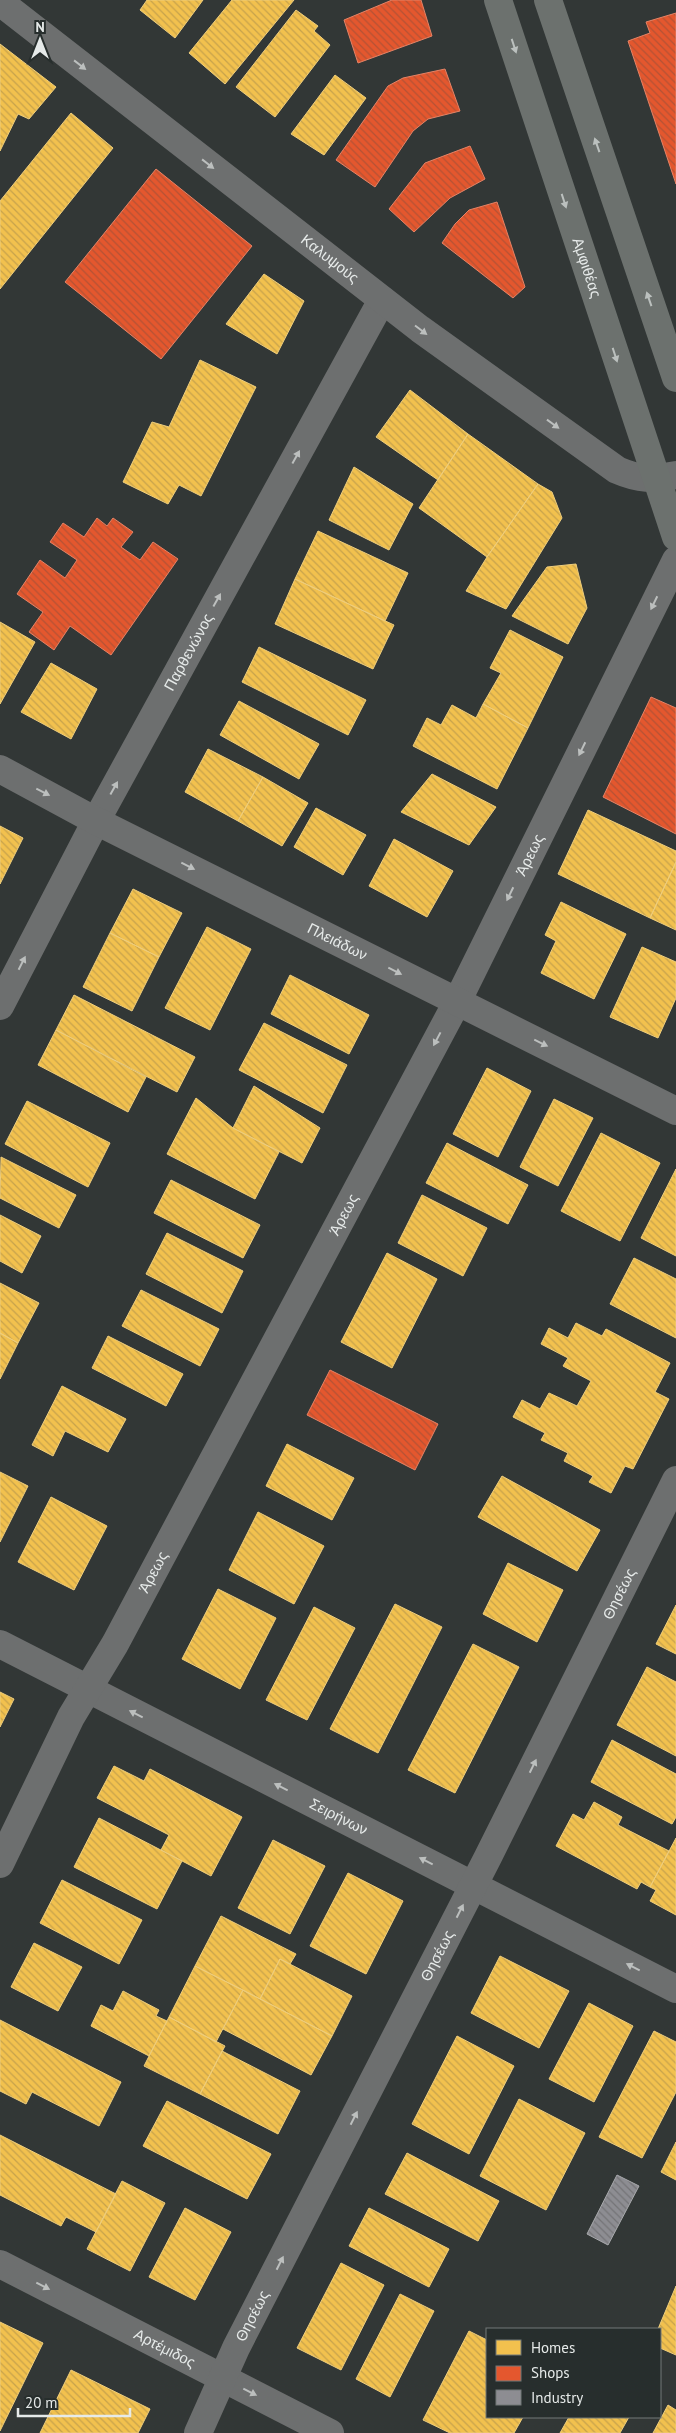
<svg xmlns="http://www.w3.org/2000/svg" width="676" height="2433" font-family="'PT Sans',sans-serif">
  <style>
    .homes { fill: url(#homes-back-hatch); stroke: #eecd7c }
    .shops { fill: url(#shops-back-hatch); stroke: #e58366 }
    .industry { fill: url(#industry-back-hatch); stroke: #a8a9ac }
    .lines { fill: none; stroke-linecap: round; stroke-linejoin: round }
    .minor { stroke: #6d6f6f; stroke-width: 28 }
    .tertiary { stroke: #6d6f6f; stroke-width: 28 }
    .secondary { stroke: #6c716e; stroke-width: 28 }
    .oneway { fill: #bbc0be }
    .oneway2 { fill: #bcbfbe }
    .labels { text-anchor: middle; stroke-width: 5; stroke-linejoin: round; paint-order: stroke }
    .street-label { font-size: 15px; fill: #e6eae9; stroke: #272e2d }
  </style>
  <defs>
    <pattern id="homes-back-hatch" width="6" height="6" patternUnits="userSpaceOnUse" patternTransform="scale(1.25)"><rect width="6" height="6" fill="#f2c14e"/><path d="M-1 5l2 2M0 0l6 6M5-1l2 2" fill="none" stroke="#c7a24c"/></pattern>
    <pattern id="shops-back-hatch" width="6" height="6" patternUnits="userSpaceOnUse" patternTransform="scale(1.25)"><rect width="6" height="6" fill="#e4572e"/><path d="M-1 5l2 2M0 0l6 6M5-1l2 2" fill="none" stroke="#b45235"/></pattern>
    <pattern id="industry-back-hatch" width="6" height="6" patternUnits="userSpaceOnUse" patternTransform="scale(1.25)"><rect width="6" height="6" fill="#8d8d92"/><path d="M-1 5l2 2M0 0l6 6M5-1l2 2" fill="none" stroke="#747477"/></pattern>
  </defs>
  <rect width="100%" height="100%" fill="#323736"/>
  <!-- homes -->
  <path class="homes" d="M 147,0 L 203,0 L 175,38 L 140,10 Z
    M 232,0 L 294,0 L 225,84 L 189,53 Z
    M 296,10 L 318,26 L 314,31 L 330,45 L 275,117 L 236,87 Z
    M 0,44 L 56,87 L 29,119 L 18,114 L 0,151 Z
    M 335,75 L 366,98 L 324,155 L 291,134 Z
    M 71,113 L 113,148 L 0,289 L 0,201 Z
    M 264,274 L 304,301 L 277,354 L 226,324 Z
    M 200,360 L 256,387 L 201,496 L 179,485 L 168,504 L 123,482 L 152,422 L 169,427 Z
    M 410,390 L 468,434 L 438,480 L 376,437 Z
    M 468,434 L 538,484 L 487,557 L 419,508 Z
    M 354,467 L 413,504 L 389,550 L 329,520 Z
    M 538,484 L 552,492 L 562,518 L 506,609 L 466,591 L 487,557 Z
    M 318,531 L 408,573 L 385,621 L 295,579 Z
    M 576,564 L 587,608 L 568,644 L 512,616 L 547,567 Z
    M 295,579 L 394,625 L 373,669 L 275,624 Z
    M 0,622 L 35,642 L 0,704 Z
    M 510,630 L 563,657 L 528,728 L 483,704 L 501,673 L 490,668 Z
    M 259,647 L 366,700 L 348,735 L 242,682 Z
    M 51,663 L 97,689 L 71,739 L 21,712 Z
    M 239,701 L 319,744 L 299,779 L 220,735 Z
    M 483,704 L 528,728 L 497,789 L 413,746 L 427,718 L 441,725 L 452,705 L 476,718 Z
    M 208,749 L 263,777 L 238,821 L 185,792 Z
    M 432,774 L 496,807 L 469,845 L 401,812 Z
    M 263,777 L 308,803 L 282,846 L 238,821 Z
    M 316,808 L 366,835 L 343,875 L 294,847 Z
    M 588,810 L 676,851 L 676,862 L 650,918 L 558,874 Z
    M 0,826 L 23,838 L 0,884 Z
    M 394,839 L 453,871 L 427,917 L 369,886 Z
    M 676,862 L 676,930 L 650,918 Z
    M 133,889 L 182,913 L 159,957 L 110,933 Z
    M 561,902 L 626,934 L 594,999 L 541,973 L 556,941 L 545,935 Z
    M 207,927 L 251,949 L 210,1030 L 165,1008 Z
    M 110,933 L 159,957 L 132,1011 L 83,987 Z
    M 642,947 L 676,962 L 676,998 L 658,1038 L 610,1017 Z
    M 290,975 L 369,1015 L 349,1054 L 271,1014 Z
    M 74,995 L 195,1057 L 177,1092 L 56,1030 Z
    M 264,1023 L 347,1065 L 323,1113 L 239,1070 Z
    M 56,1030 L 146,1077 L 128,1112 L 38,1065 Z
    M 487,1068 L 531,1091 L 498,1157 L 453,1134 Z
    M 254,1086 L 320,1128 L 302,1163 L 233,1128 Z
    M 196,1098 L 233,1128 L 279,1152 L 255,1199 L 167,1154 Z
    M 554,1099 L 593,1118 L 558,1186 L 520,1167 Z
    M 27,1101 L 110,1143 L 88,1187 L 5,1144 Z
    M 601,1133 L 660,1163 L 620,1241 L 561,1211 Z
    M 447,1143 L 528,1185 L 508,1224 L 426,1183 Z
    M 1,1157 L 76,1195 L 59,1228 L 0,1198 Z
    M 676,1169 L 676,1256 L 641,1238 Z
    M 171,1180 L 260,1225 L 243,1258 L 154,1213 Z
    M 422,1195 L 487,1228 L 463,1276 L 398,1243 Z
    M 0,1215 L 41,1236 L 22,1273 L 0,1261 Z
    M 167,1233 L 243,1271 L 222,1313 L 146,1274 Z
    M 387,1253 L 437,1279 L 392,1368 L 341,1342 Z
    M 634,1258 L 676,1279 L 676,1338 L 610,1304 Z
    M 0,1283 L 39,1303 L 18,1343 L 0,1333 Z
    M 141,1290 L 219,1329 L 200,1366 L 122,1326 Z
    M 576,1323 L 602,1336 L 606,1329 L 670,1363 L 655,1392 L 669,1399 L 633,1469 L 625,1466 L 611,1493 L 589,1482 L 593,1476 L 564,1461 L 568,1453 L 541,1440 L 545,1433 L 513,1417 L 522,1400 L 540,1409 L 549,1393 L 577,1406 L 591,1381 L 563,1366 L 568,1358 L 541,1344 L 549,1328 L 568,1338 Z
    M 0,1333 L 18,1343 L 0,1379 Z
    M 108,1336 L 183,1374 L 166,1406 L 92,1368 Z
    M 62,1386 L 126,1419 L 108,1452 L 65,1431 L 53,1456 L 32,1445 Z
    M 287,1444 L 354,1478 L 332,1520 L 266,1486 Z
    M 0,1472 L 28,1486 L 0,1542 Z
    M 502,1476 L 600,1530 L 577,1571 L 478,1517 Z
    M 51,1497 L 107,1526 L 74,1590 L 18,1562 Z
    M 258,1512 L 324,1546 L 294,1604 L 229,1570 Z
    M 508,1563 L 563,1590 L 537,1642 L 483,1614 Z
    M 218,1589 L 276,1618 L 240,1689 L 182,1659 Z
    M 395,1604 L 442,1627 L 378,1753 L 330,1729 Z
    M 676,1605 L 676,1654 L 656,1644 Z
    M 314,1607 L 355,1628 L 307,1720 L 266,1700 Z
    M 473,1644 L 519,1667 L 455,1793 L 408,1770 Z
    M 647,1667 L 676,1682 L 676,1756 L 617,1725 Z
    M 0,1692 L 14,1699 L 0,1727 Z
    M 612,1740 L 676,1774 L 676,1817 L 672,1824 L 591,1782 Z
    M 114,1766 L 144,1781 L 150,1769 L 242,1817 L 211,1876 L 161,1850 L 169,1835 L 97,1798 Z
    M 594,1802 L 622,1817 L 618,1825 L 669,1851 L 650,1887 L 641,1882 L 637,1889 L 556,1846 L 573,1814 L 584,1820 Z
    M 99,1818 L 182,1861 L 157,1909 L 74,1867 Z
    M 676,1838 L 676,1915 L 650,1901 L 656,1890 L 650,1887 Z
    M 273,1840 L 325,1866 L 290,1934 L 238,1908 Z
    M 348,1873 L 403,1901 L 366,1974 L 310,1946 Z
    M 62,1880 L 142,1920 L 119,1964 L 40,1923 Z
    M 221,1916 L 296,1954 L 290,1964 L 280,1959 L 260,1999 L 195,1966 Z
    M 34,1943 L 82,1967 L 58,2011 L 11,1987 Z
    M 500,1956 L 569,1991 L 539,2048 L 471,2013 Z
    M 280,1959 L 352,1996 L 332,2036 L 260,1999 Z
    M 195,1966 L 243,1990 L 216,2042 L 169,2017 Z
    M 243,1990 L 332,2036 L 311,2075 L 223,2029 Z
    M 123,1991 L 159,2010 L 156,2016 L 167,2021 L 149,2056 L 91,2026 L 101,2005 L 113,2011 Z
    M 589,2003 L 633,2026 L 594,2102 L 549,2079 Z
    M 169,2017 L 225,2046 L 200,2094 L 144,2066 Z
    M 0,2020 L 121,2082 L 99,2126 L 32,2092 L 26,2104 L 0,2091 Z
    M 654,2031 L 676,2042 L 676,2092 L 642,2158 L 599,2137 Z
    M 457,2036 L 514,2066 L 469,2154 L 412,2124 Z
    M 222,2051 L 300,2091 L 278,2134 L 200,2094 Z
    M 519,2099 L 585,2133 L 546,2210 L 480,2176 Z
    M 167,2101 L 271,2154 L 247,2199 L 143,2146 Z
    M 0,2135 L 116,2194 L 96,2232 L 66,2217 L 61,2226 L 0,2195 Z
    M 676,2142 L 676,2180 L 661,2172 Z
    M 407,2153 L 499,2201 L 478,2241 L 385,2194 Z
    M 122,2181 L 165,2203 L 130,2271 L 87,2249 Z
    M 185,2208 L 231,2232 L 195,2300 L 149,2277 Z
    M 369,2208 L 449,2249 L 429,2287 L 349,2246 Z
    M 341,2263 L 384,2285 L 341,2370 L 297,2348 Z
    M 676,2286 L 676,2355 L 660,2348 L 660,2329 L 658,2329 Z
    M 400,2294 L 434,2311 L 390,2397 L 356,2379 Z
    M 0,2322 L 43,2343 L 0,2431 Z
    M 469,2331 L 487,2340 L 487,2417 L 523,2417 L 514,2433 L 450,2433 L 423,2420 Z
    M 71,2370 L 150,2409 L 138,2433 L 40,2433 Z
    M 668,2405 L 676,2410 L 676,2433 L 653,2433 Z
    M 569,2417 L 629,2417 L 620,2433 L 560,2433 Z"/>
  <!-- shops -->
  <path class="shops" d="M 392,0 L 421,0 L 432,36 L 358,63 L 344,20 Z
    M 676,13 L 676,184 L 628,41 L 650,33 L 646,22 Z
    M 445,69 L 460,111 L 428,119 L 413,131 L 375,187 L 336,160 L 388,86 L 403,78 Z
    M 470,146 L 485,179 L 450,198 L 414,232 L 389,209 L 425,163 Z
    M 156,169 L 252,246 L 161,359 L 65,282 Z
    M 497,202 L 525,287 L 513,298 L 442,243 L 455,224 L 469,210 Z
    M 97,518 L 107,526 L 113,518 L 133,532 L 121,547 L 140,560 L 153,542 L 178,559 L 111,655 L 70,626 L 54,650 L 29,632 L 43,612 L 17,594 L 40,560 L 65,578 L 77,560 L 50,542 L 63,523 L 84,537 Z
    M 651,697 L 676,708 L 676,834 L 603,797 Z
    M 330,1370 L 438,1424 L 415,1470 L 307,1415 Z"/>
  <!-- industry -->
  <path class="industry" d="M 617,2175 L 639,2186 L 608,2245 L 587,2234 Z"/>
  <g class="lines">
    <!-- minor -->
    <g class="minor">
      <path id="s1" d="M 0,1006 L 96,821 L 382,300"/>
      <path id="s2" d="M 0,1644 L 676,1989"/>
      <path id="s3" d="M 0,1864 L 71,1717 L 115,1644 L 457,1002 L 676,560"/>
      <path id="s4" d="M 0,2264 L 330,2433"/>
      <path id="s5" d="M 198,2433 L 236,2348 L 488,1857 L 676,1480"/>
    </g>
    <!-- tertiary -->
    <g class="tertiary">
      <path id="s6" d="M 0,2 L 420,329 L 617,470 C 640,480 652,479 676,475"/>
      <path id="s7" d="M 0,769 L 96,821 L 676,1111"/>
    </g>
    <!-- secondary -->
    <g class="secondary">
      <path id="s8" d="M 498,0 L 676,537"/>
      <path d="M 548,0 L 676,378"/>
    </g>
  </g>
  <!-- one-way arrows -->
  <defs><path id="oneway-solid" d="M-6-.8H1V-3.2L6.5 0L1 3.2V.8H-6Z" transform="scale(1.25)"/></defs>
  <g class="oneway">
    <use href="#oneway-solid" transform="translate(514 46) rotate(72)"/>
    <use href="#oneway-solid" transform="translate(597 145) rotate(-109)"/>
    <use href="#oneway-solid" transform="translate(564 201) rotate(72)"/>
    <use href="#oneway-solid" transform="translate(649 299) rotate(-109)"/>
    <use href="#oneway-solid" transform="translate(615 355) rotate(72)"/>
  </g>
  <g class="oneway2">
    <use href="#oneway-solid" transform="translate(80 65) rotate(38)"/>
    <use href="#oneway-solid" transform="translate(208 164) rotate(38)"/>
    <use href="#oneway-solid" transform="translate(421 330) rotate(37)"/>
    <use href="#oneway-solid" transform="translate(553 424) rotate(36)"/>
    <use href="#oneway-solid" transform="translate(296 457) rotate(-61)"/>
    <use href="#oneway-solid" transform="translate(217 600) rotate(-61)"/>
    <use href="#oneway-solid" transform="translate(654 603) rotate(116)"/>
    <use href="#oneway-solid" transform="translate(582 749) rotate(116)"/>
    <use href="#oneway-solid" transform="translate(114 788) rotate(-61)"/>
    <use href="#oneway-solid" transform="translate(43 792) rotate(27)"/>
    <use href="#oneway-solid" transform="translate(188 866) rotate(27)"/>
    <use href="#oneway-solid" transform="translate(510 894) rotate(116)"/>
    <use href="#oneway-solid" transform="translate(22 963) rotate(-63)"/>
    <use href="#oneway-solid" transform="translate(395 971) rotate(27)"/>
    <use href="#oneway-solid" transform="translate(437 1039) rotate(118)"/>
    <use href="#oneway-solid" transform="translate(541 1043) rotate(26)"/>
    <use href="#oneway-solid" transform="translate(136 1714) rotate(-153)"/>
    <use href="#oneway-solid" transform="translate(533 1766) rotate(-64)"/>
    <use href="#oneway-solid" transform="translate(281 1787) rotate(-153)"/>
    <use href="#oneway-solid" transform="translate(426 1861) rotate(-153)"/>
    <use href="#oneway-solid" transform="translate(460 1911) rotate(-63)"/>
    <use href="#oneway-solid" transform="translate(633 1967) rotate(-153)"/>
    <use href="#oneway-solid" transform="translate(354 2118) rotate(-63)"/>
    <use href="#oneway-solid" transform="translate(280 2263) rotate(-63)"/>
    <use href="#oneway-solid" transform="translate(43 2286) rotate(27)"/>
    <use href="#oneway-solid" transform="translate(250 2392) rotate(27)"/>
  </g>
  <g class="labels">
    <!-- street labels -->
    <g class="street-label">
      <text dy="5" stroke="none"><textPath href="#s6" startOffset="418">Καλυψούς</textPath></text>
      <text dy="5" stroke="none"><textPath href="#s8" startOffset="282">Αμφιθέας</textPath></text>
      <text dy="5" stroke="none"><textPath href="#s1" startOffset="401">Παρθενώνος</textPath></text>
      <text dy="5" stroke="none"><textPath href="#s3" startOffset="1140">Άρεως</textPath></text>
      <text dy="5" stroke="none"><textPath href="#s7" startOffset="379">Πλειάδων</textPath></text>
      <text dy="5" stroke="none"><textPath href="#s3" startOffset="735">Άρεως</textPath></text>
      <text dy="5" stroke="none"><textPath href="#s3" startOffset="330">Άρεως</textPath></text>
      <text dy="5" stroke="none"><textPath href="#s5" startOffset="939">Θησέως</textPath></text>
      <text dy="5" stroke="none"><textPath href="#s2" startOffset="380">Σειρήνων</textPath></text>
      <text dy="5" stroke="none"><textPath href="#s5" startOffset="534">Θησέως</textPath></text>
      <text dy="5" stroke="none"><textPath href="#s5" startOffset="129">Θησέως</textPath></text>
      <text dy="5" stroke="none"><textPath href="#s4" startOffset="185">Αρτέμιδος</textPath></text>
    </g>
  </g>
  <!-- legend -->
  <rect x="486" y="2328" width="175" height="90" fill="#272e2d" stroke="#737978"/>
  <rect x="496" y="2340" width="25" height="15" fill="#f2c14e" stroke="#737978"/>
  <text x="531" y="2353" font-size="15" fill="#e6eae9">Homes</text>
  <rect x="496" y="2366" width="25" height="15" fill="#e4572e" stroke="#737978"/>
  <text x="531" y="2378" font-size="15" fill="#e6eae9">Shops</text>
  <rect x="496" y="2390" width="25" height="15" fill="#8d8d92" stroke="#737978"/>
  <text x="531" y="2403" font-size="15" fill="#e6eae9">Industry</text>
  <!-- north arrow -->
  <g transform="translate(40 40)" stroke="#272e2d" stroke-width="4" paint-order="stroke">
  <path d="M0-4L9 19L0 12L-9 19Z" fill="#e6eae9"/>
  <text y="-8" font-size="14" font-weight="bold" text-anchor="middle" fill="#e6eae9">N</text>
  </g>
  <!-- scale -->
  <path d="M18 2408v8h112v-8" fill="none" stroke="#e6eae9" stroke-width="2.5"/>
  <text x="25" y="2408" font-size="15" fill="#e6eae9" stroke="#272e2d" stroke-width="4" paint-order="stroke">20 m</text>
</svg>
